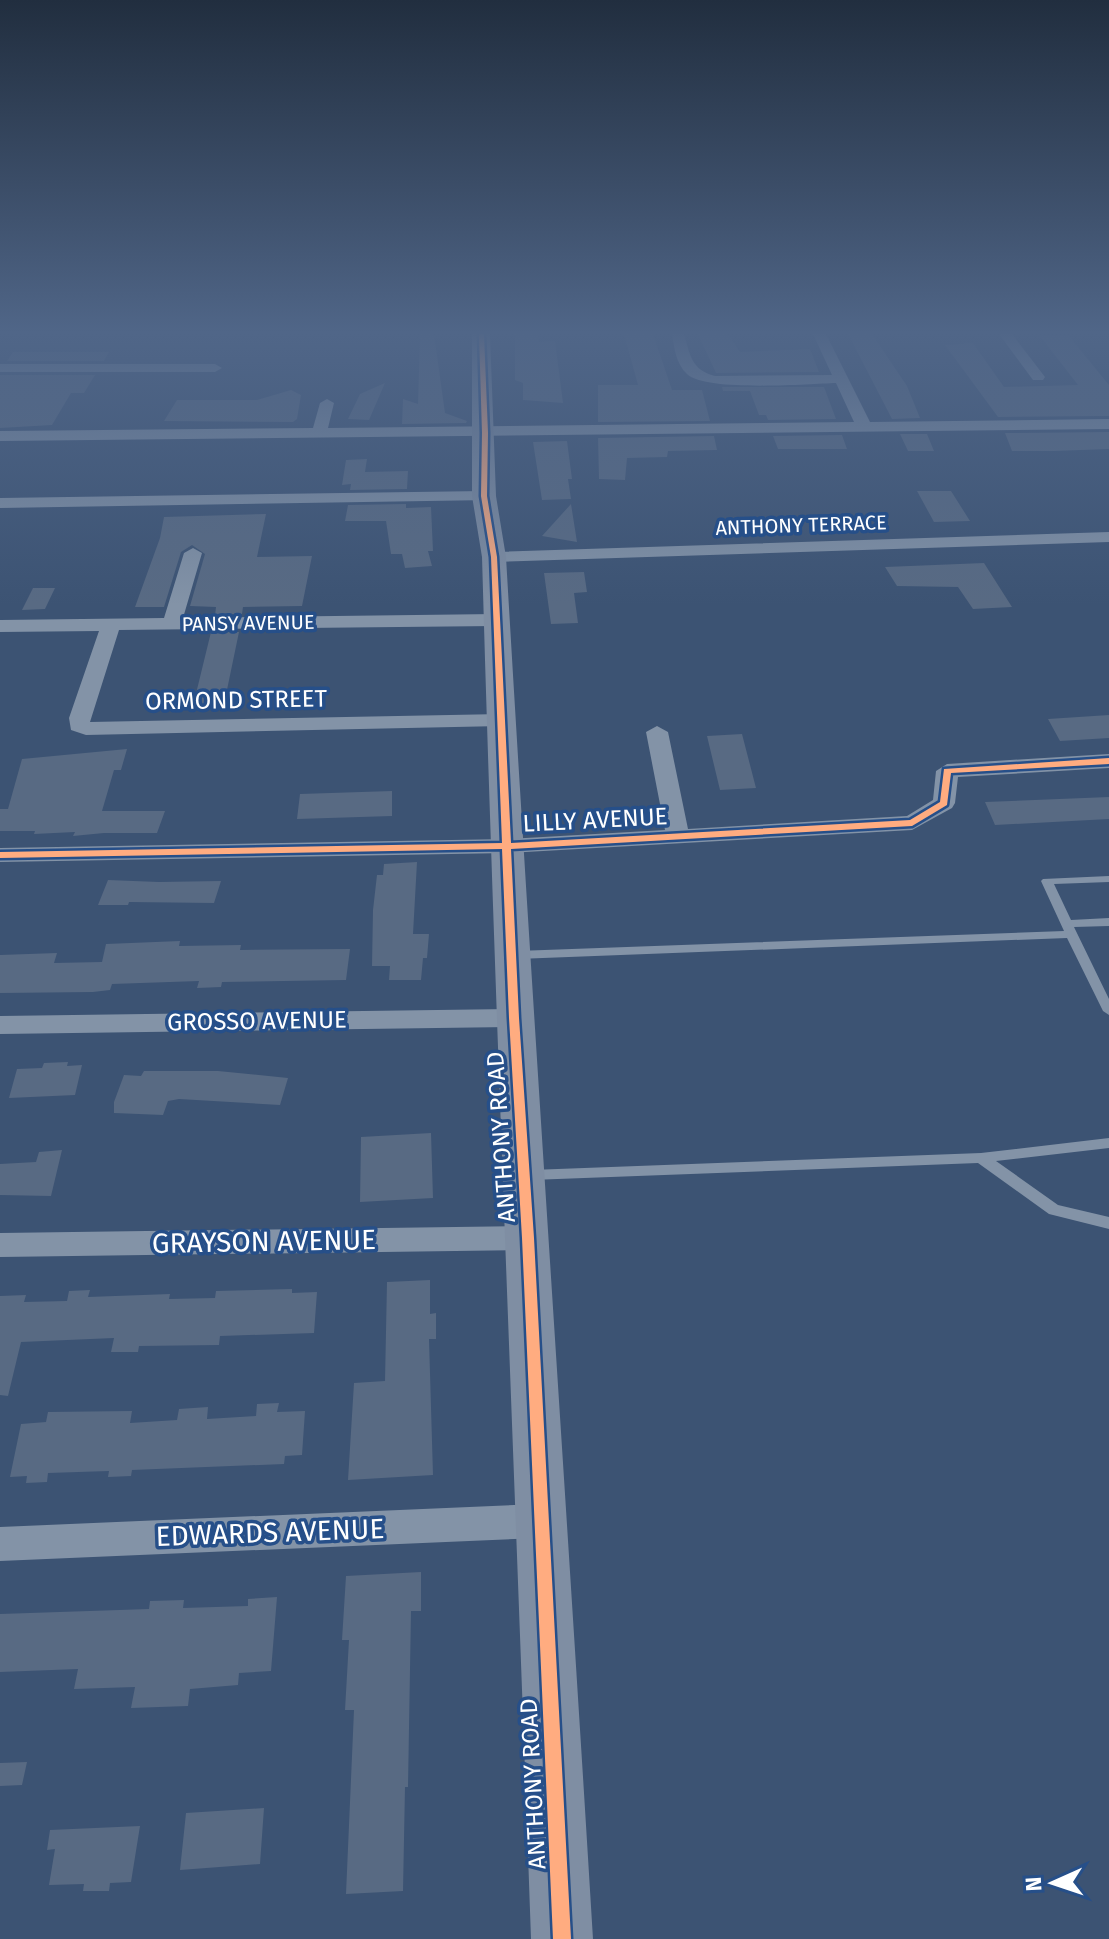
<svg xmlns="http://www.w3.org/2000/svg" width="1109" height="1939" font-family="'Fira Sans',sans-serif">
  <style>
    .building { fill: #586a83 }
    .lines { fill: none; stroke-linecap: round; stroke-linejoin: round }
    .lane { fill: #8393a7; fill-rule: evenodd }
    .street { fill: #8393a7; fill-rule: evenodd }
    .secondary { fill: #7f8ea3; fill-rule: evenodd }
    .cycleway-casing { stroke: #264f89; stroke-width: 5 }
    .cycleway { fill: #ffac80; fill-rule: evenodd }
    .labels { text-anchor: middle; stroke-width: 7; stroke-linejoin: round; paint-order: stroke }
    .far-street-label { font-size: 20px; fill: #fff; stroke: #264f89 }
    .street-label { font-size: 24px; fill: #fff; stroke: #264f89 }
    .near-street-label { font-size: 28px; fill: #fff; stroke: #264f89 }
  </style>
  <rect width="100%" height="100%" fill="#3c5373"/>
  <!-- building -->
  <path class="building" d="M 420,334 L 434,334 L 445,413 L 467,421 L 466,423 L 402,424 L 403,399 L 418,404 Z
    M 515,334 L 538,334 L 539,342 L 555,341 L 563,403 L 523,400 L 523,383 L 515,380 Z
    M 624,334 L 653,334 L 672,390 L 702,390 L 710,421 L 598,422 L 598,385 L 638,385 Z
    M 698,334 L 728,334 L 740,352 L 810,349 L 819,372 L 716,373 Z
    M 848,334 L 872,334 L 907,386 L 920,418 L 892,419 Z
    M 1040,336 L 1069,336 L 1109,385 L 1109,416 L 998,417 L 945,345 L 973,343 L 1004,387 L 1078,385 Z
    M 13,352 L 109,352 L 104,361 L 7,361 Z
    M 0,375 L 95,375 L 84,393 L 71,393 L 52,425 L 0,428 Z
    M 385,383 L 369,420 L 348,419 L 360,394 Z
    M 722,387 L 824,387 L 836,419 L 768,420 L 766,415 L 759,415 L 750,391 L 723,391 Z
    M 291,390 L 301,395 L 297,419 L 293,422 L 164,421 L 177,400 L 257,400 Z
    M 1109,432 L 1109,449 L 1054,451 L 1012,451 L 1005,433 Z
    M 900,434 L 927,434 L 934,451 L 908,451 Z
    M 842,435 L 847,449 L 778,449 L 773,436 Z
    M 714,436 L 717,450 L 668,451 L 667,457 L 627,458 L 625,480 L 599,479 L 598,438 Z
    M 567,441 L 572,479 L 568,479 L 571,499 L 542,500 L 533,442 Z
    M 367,459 L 365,472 L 408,471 L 407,489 L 350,490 L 351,484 L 342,485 L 346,460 Z
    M 917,491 L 951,491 L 970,521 L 934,522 Z
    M 406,504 L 406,508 L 431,507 L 433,551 L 428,551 L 432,566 L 405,568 L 402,554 L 391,554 L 386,521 L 345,521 L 348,505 Z
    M 571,504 L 577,542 L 542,536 Z
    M 266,514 L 257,557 L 312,556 L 302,606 L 243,607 L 242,614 L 215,615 L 216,607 L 190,606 L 205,554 L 192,545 L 181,552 L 164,607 L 135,607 L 160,538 L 164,517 Z
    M 984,563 L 1012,607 L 973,609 L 958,587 L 897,586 L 885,567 Z
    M 584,572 L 587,592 L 574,593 L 578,623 L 551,624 L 544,573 Z
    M 33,588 L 55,588 L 45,609 L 22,610 Z
    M 211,632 L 239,632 L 223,709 L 192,710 Z
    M 1109,715 L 1109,738 L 1060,741 L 1048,719 Z
    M 742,734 L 756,788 L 720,790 L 707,736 Z
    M 127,749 L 121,770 L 114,770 L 102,811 L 165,811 L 157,833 L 104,833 L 73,836 L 75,832 L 34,834 L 35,831 L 0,831 L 0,809 L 8,809 L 22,759 Z
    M 392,791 L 392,816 L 297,819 L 300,794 Z
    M 1109,797 L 1109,819 L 995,825 L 985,802 Z
    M 417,862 L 413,934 L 429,934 L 427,958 L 423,958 L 421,980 L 389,980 L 390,966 L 372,966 L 373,910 L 377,875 L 383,875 L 384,864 Z
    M 108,880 L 159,882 L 221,881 L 214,903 L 129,902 L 128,905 L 98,905 Z
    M 180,941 L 179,946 L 241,945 L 240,950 L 350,949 L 346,980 L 222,982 L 221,987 L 197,988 L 199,981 L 112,984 L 110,990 L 93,992 L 0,993 L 0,955 L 57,953 L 54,963 L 102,962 L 106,944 Z
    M 68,1062 L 67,1066 L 82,1065 L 75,1095 L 9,1098 L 17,1069 L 42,1068 L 44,1063 Z
    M 144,1071 L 218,1071 L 288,1078 L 280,1105 L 179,1099 L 168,1101 L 163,1115 L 114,1113 L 114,1102 L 124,1075 L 141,1076 Z
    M 431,1133 L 433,1198 L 360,1202 L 361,1137 Z
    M 62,1150 L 51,1196 L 0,1195 L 0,1164 L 36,1162 L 39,1152 Z
    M 430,1280 L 430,1314 L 436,1313 L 436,1339 L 429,1339 L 433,1475 L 348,1480 L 354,1383 L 385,1381 L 387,1282 Z
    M 292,1289 L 292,1293 L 317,1292 L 314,1333 L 220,1336 L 219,1345 L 139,1346 L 138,1352 L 111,1352 L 114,1338 L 21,1342 L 8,1396 L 0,1395 L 0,1296 L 26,1295 L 24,1302 L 67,1301 L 69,1291 L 90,1290 L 88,1297 L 170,1294 L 169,1299 L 215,1298 L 216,1291 Z
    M 279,1403 L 277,1412 L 305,1411 L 302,1455 L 285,1456 L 284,1464 L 132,1470 L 131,1476 L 108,1477 L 109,1471 L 48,1473 L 47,1482 L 26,1483 L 27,1476 L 10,1477 L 21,1424 L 46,1422 L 48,1412 L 132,1411 L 130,1423 L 177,1420 L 179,1409 L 208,1407 L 207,1419 L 256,1416 L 257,1404 Z
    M 421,1572 L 421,1611 L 411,1611 L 408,1787 L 405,1787 L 403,1891 L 346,1894 L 354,1710 L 345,1710 L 349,1640 L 342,1640 L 346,1576 Z
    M 277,1597 L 271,1671 L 239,1673 L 238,1685 L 190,1689 L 188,1706 L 131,1708 L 135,1687 L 74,1689 L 78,1669 L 0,1672 L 0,1614 L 149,1609 L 150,1601 L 184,1600 L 183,1608 L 248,1606 L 248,1599 Z
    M 27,1762 L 22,1785 L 0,1786 L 0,1763 Z
    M 264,1808 L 260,1864 L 180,1870 L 186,1813 Z
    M 140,1826 L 131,1882 L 110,1883 L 109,1891 L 83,1891 L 84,1884 L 49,1885 L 55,1849 L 47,1850 L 50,1830 Z"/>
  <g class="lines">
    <!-- lane -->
    <path class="lane" d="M 1109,876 L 1109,882 L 1054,884 L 1071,920 L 1109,918 L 1109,926 L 1074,927 L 1109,999 L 1109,1015 L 1103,1011 L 1067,938 L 517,959 L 511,955 L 517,951 L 1064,931 L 1041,881 L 1043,879 Z
      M 1109,1138 L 1109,1148 L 996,1161 L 1058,1205 L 1109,1217 L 1109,1229 L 1049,1214 L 978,1163 L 531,1180 L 526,1179 L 524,1175 L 526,1171 L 531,1170 L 981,1153 Z"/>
    <!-- street -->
    <path class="street" d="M 672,334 L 684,334 C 690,354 691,370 715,376 L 832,375 L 813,334 L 826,334 L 870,422 L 1109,419 L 1109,429 L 0,441 L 0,431 L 313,428 L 320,403 L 327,399 L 334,403 L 328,428 L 854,422 L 836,383 C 807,384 706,392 687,374 C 676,364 674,347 672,334 Z
      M 999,334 L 1012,334 L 1045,377 L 1043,380 L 1033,380 Z
      M 0,364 L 215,364 L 222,368 L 215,372 L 0,372 Z
      M 484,491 L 490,492 L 492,496 L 490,500 L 0,508 L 0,498 Z
      M 1109,532 L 1109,542 L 494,562 L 485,557 L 494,552 Z
      M 193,548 L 202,553 L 183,618 L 496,614 L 506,620 L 496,626 L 119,630 L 90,722 L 502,714 L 513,720 L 502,726 L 86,735 L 71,730 L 69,718 L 99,631 L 0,632 L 0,620 L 164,618 L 184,553 Z
      M 657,726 L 668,732 L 688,829 L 907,816 L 933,800 L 936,771 L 947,764 L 1109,754 L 1109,768 L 958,777 L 955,803 L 952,808 L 912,830 L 508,853 L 0,862 L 0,848 L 508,839 L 665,830 L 646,732 Z
      M 514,1009 L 524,1012 L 527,1018 L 524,1024 L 514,1027 L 0,1034 L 0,1016 Z
      M 528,1226 L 539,1229 L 544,1238 L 539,1247 L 528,1250 L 0,1257 L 0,1233 Z
      M 539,1504 L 552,1509 L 557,1521 L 552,1533 L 539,1538 L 0,1561 L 0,1527 Z"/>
    <!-- secondary -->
    <path class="secondary" d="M 472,334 L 490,334 L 496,496 L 506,557 C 533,1018 565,1478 593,1939 L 531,1939 C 515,1478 495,1018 482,557 L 472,496 Z"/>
    <!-- cycleway casing -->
    <g class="cycleway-casing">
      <path id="cycleway" d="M 479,334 L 484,334 L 488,433 L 487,496 L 497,557 L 511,843 L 910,820 L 940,802 L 944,769 L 1109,758 L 1109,764 L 951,773 L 947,805 L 912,826 L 511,849 L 519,1018 L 534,1238 L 571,1939 L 553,1939 L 522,1238 L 509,1018 L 502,849 L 0,858 L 0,852 L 502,843 L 491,557 L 481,496 L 482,433 Z"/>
    </g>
    <!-- cycleway -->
    <use href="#cycleway" class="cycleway"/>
  </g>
  <!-- sky -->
  <linearGradient id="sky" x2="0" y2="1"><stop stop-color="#212e3f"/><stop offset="0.55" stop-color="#506688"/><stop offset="1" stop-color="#506688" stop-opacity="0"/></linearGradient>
  <rect width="1109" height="605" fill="url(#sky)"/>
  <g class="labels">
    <!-- far-street labels -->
    <g class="far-street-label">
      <text transform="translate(801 525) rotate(-2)" y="7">ANTHONY TERRACE</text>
      <text transform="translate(248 623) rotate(-1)" y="7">PANSY AVENUE</text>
    </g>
    <!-- street labels -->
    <g class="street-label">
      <text transform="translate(236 700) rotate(-1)" y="8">ORMOND STREET</text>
      <text transform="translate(595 820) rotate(-3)" y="8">LILLY AVENUE</text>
      <text transform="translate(257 1021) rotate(-1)" y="8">GROSSO AVENUE</text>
      <text transform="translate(501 1137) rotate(-94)" y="8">ANTHONY ROAD</text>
      <text transform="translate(533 1784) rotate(-93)" y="8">ANTHONY ROAD</text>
    </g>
    <!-- near-street labels -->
    <g class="near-street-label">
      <text transform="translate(264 1241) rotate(-1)" y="10">GRAYSON AVENUE</text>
      <text transform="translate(270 1532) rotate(-2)" y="10">EDWARDS AVENUE</text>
    </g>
  </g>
  <!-- north arrow -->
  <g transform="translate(1053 1883) rotate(267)" stroke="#264f89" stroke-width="6" paint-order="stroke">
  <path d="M0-6L14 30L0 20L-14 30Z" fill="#ffffff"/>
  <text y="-12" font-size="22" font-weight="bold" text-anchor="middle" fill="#ffffff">N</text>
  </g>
</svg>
